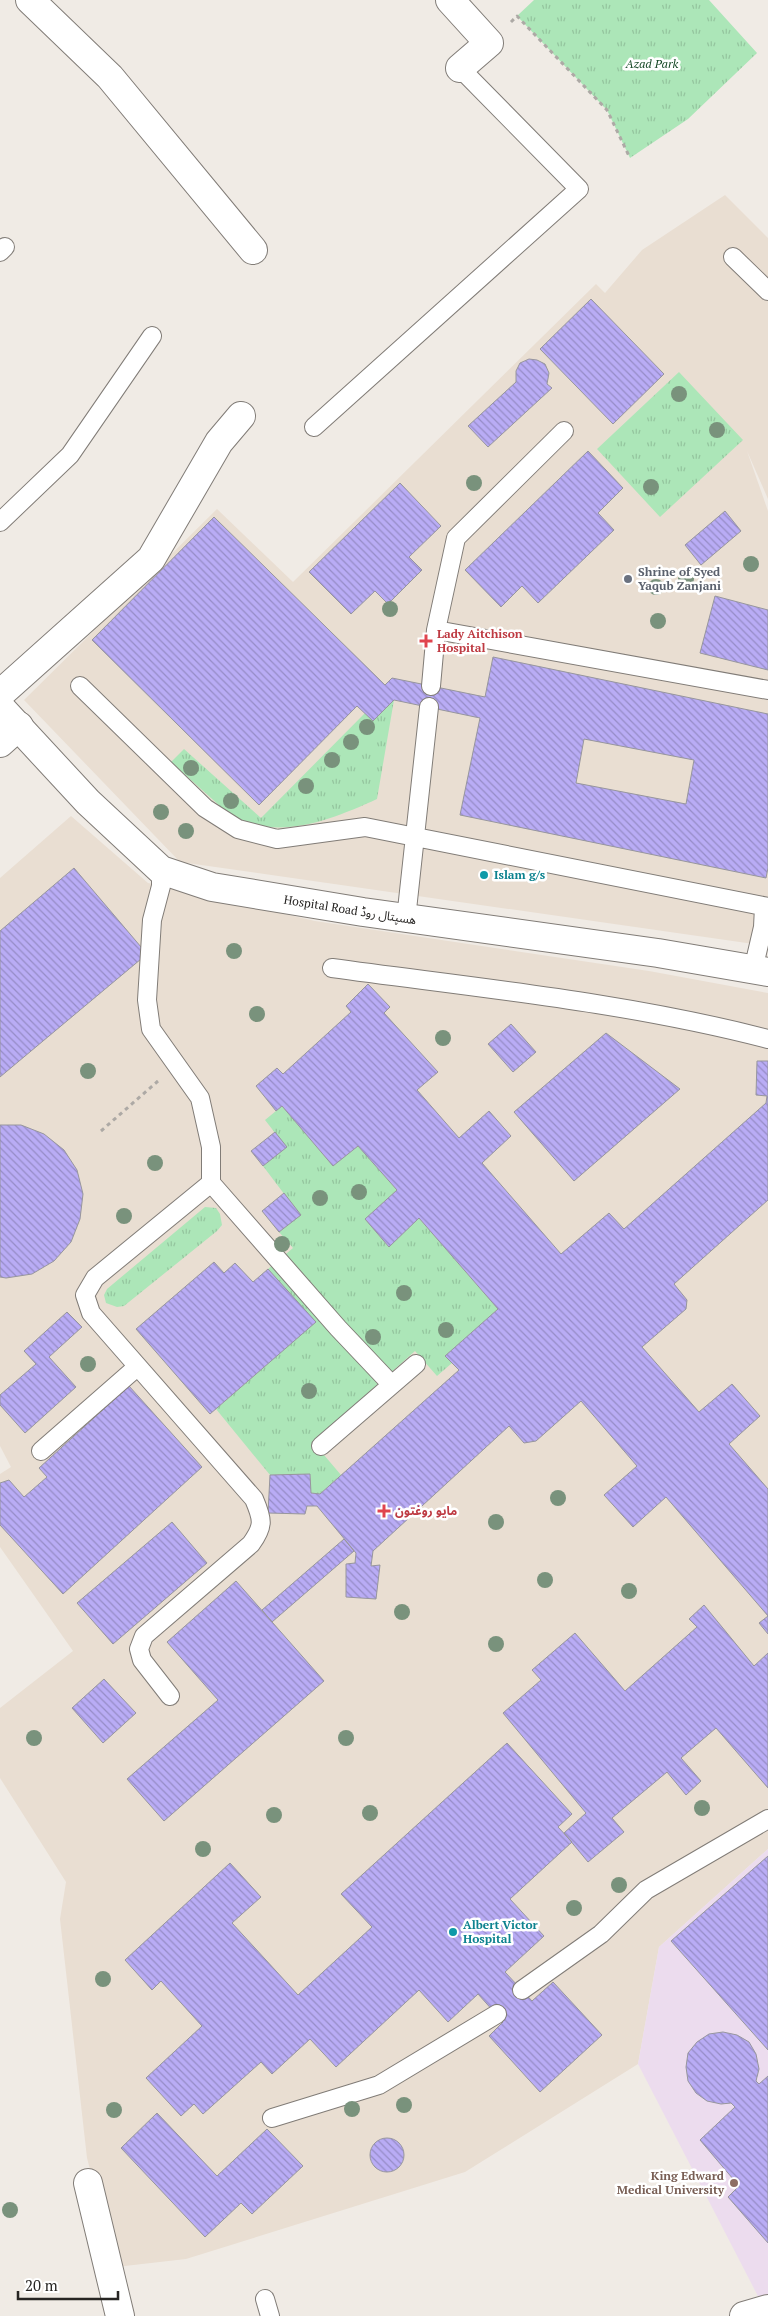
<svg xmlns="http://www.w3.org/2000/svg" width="768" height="2316" font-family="'PT Serif','Noto Sans Arabic',serif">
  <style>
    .built { fill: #e9ded2 }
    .education { fill: #ecdcee }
    .grass { fill: url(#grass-tufts) }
    .building { fill: url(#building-back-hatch); stroke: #97969d; fill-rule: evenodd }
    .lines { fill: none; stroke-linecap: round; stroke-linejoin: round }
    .lane-casing { stroke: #817c77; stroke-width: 20 }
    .street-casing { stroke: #817c77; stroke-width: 30 }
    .secondary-casing { stroke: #817c77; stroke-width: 30 }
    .path { stroke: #ada9a5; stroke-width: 3; stroke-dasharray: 4 4; stroke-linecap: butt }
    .lane { stroke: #fff; stroke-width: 18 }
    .street { stroke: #fff; stroke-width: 28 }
    .secondary { stroke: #fff; stroke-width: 28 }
    .tree { fill: #79927c }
    .worship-dot { fill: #6b7280; stroke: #fff; stroke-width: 2 }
    .health-dot { fill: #e0444e; stroke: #fff; stroke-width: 2 }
    .culture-dot { fill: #0f9aa8; stroke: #fff; stroke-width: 2 }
    .education-dot { fill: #8d6e63; stroke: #fff; stroke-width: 2 }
    .labels { text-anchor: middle; stroke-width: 5; stroke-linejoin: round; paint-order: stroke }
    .park-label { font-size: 12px; font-style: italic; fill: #174927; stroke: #fff }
    .worship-label { font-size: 12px; font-weight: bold; fill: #5b616d; stroke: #fff; text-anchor: start }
    .health-label { font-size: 12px; font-weight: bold; fill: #be3a42; stroke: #fff; text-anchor: start }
    .culture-label { font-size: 12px; font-weight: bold; fill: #0d838f; stroke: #fff; text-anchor: start }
    .street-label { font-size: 12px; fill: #272523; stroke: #fff }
    .education-label { font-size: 12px; font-weight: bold; fill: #785e54; stroke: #fff; text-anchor: end }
  </style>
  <defs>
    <pattern id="grass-tufts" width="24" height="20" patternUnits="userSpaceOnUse" patternTransform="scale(1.25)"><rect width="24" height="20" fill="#ace6b8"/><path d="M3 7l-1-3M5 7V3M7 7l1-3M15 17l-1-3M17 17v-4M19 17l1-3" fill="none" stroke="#94c59e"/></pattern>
    <pattern id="building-back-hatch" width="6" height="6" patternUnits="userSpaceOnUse" patternTransform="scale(1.25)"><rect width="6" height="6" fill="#b9acf5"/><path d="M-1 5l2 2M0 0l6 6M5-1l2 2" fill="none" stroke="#968cc6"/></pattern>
  </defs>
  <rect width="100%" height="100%" fill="#f0ebe5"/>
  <!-- built -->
  <path class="built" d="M 725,195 L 768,238 L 768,499 L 747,451 L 768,511 L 768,946 L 180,862 L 24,700 L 217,509 L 293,582 L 596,284 L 605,293 L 642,250 Z
    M 71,816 L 148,883 L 315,921 L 649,971 L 768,993 L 768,1849 L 659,1947 L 638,2064 L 465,2172 L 186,2259 L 116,2267 L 87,2158 L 60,1919 L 66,1882 L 0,1778 L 0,1708 L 73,1651 L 0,1547 L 0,1474 L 11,1467 L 0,1446 L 0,878 Z"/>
  <!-- education -->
  <path class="education" d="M 768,1849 L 768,2302 L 762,2304 L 638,2064 L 659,1947 Z"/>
  <!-- grass -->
  <path class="grass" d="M 534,0 L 709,0 L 757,53 L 688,119 L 630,158 L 607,110 L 517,16 Z
    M 679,372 L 743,440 L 660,517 L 597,449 Z
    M 394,700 L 377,799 C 331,820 279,841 231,816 L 171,762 L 184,749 L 261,818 L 365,713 L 373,721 Z
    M 282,1106 L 333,1166 L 358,1146 L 397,1190 L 365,1219 L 388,1246 L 419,1218 L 498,1309 L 446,1356 L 452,1363 L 437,1376 L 415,1351 L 313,1442 L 341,1475 L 320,1494 L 311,1493 L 310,1474 L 270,1475 L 216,1409 L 315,1322 L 268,1269 L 293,1248 L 279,1232 L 300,1215 L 263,1166 L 286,1147 L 265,1120 Z
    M 205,1207 L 216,1208 L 220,1214 L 222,1225 L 217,1231 L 124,1306 L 117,1307 L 106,1303 L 104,1295 L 107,1289 Z"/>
  <!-- building -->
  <path class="building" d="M 591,299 L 664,374 L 613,424 L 540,349 Z
    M 529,359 L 537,360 L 545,364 L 549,373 L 547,384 L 552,388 L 488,447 L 468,426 L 516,382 L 516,371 L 520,363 Z
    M 588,451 L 623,488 L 598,513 L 614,530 L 538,603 L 522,586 L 501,607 L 465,570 Z
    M 400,483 L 441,526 L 409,557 L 422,570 L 388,604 L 375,591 L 351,614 L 309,572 Z
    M 725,511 L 741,531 L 701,565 L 685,545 Z
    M 214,517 L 385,685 L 392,678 L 485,697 L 493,657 L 768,714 L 768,868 L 766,878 L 460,815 L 480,718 L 394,700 L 373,721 L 357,706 L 259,805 L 92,640 ZM 584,739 L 694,760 L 686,804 L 576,783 Z
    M 715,596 L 768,610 L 768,670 L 700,653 Z
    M 74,868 L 147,954 L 0,1077 L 0,931 Z
    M 368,984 L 390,1007 L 384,1013 L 438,1072 L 417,1090 L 459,1138 L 489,1111 L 511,1136 L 482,1163 L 561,1254 L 609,1213 L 624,1229 L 766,1103 L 767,1096 L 756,1095 L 757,1061 L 768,1061 L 768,1200 L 674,1284 L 687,1300 L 686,1309 L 642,1347 L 699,1412 L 732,1384 L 760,1416 L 729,1444 L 768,1489 L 768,1634 L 759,1623 L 768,1616 L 666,1497 L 633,1527 L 604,1495 L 637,1466 L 581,1401 L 536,1441 L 524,1443 L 509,1426 L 373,1551 L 371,1566 L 380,1565 L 376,1599 L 346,1597 L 346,1564 L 355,1563 L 356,1553 L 317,1506 L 307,1506 L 305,1514 L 268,1513 L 270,1475 L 310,1474 L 311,1493 L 320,1494 L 459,1370 L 445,1356 L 498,1309 L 419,1218 L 389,1247 L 365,1219 L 397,1190 L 358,1146 L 333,1166 L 282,1106 L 276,1111 L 256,1086 L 277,1068 L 283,1074 L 351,1012 L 346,1006 Z
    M 511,1024 L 536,1052 L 513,1072 L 488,1044 Z
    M 606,1033 L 680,1089 L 574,1181 L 514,1112 Z
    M 0,1125 L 21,1125 L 44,1134 L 64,1150 L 77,1170 L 83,1194 L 80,1219 L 71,1242 L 54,1261 L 32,1274 L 6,1278 L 0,1277 Z
    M 275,1132 L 287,1147 L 263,1166 L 251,1151 Z
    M 284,1193 L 301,1215 L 279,1232 L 262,1211 Z
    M 214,1262 L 224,1273 L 235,1263 L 253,1282 L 268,1269 L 316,1322 L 210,1414 L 136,1329 Z
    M 67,1312 L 82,1327 L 49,1357 L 76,1387 L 25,1433 L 0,1405 L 0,1395 L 36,1364 L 24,1351 Z
    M 129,1386 L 202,1467 L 63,1594 L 0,1525 L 0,1483 L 9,1480 L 24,1497 L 47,1477 L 39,1468 Z
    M 172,1522 L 207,1563 L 113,1644 L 77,1603 Z
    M 344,1539 L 354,1551 L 272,1622 L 262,1610 Z
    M 236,1581 L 324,1681 L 164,1821 L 127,1779 L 218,1700 L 167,1642 Z
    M 704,1605 L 754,1666 L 768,1653 L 768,1788 L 716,1728 L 681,1758 L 701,1781 L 686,1795 L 667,1772 L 612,1818 L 624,1832 L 588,1862 L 564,1833 L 586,1813 L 503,1713 L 541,1680 L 532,1670 L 575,1633 L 625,1691 L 697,1627 L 689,1619 Z
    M 104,1679 L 136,1713 L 103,1743 L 72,1708 Z
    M 507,1743 L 572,1814 L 558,1827 L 572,1842 L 510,1899 L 544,1936 L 505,1972 L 532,2001 L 553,1982 L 602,2035 L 540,2092 L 489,2036 L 503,2022 L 478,1994 L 448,2022 L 419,1990 L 336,2067 L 310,2039 L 272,2074 L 261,2062 L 203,2114 L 194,2104 L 181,2116 L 146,2078 L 202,2026 L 161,1981 L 152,1990 L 125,1960 L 230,1863 L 261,1897 L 232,1923 L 298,1995 L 372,1927 L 341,1894 Z
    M 768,1856 L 768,2050 L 671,1941 Z
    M 723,2032 L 737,2035 L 749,2042 L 756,2054 L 759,2069 L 756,2081 L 759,2084 L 768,2076 L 768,2243 L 728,2197 L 739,2186 L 700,2140 L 735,2107 L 731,2103 L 721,2104 L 707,2101 L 696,2093 L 688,2081 L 686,2067 L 688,2053 L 697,2042 L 709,2034 Z
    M 157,2113 L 217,2176 L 267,2129 L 303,2166 L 252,2214 L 241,2203 L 205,2237 L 121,2148 Z
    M370 2155a17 17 0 1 1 34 0a17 17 0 1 1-34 0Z"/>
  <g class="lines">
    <!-- lane casing -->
    <g class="lane-casing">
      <path id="lane" d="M 0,252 L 5,247
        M 733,257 L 768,291
        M 314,427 L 579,189 L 460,68
        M 0,522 L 70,455 L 152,336
        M 436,630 L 768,690
        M 80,686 L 205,808 L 238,829 L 277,839 L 365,827 L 768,907
        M 431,686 L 436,630 L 456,538 L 564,431
        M 161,870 L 161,886 L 152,920 L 147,1000 L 151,1029 L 200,1098 L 211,1147 L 211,1183 L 338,1328 L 391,1384
        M 406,919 L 429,707
        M 332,968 C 478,988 626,1002 768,1039
        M 753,970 L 763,927 L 764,907
        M 321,1446 L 416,1364
        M 41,1451 L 137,1367
        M 170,1696 L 142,1660 L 139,1649 L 144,1636 L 251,1544 C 264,1526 263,1520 254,1499 L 91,1313 L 85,1295 L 95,1278 L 211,1183
        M 522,1990 L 601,1934 L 646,1890 L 768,1819
        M 272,2118 L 379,2085 L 497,2014
        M 265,2299 L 270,2316"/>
    </g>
    <!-- street casing -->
    <g class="street-casing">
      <path id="street" d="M 30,0 L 110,77 L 253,250
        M 450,0 L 489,43 L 460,68
        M 0,694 L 151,559 L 219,442 L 241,416
        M 0,743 L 19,726
        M 88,2183 L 120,2316"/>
    </g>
    <!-- secondary casing -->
    <g class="secondary-casing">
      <path id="secondary" d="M 0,707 L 88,802 L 161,870 L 212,887 L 363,912 L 658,953 L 768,972
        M 744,2316 L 768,2309"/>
    </g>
    <!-- path -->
    <path class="path" d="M 511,22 L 517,16 L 607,110 L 630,158
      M 101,1131 L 158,1081"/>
    <!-- lane -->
    <use href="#lane" class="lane"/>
    <!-- street -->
    <use href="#street" class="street"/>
    <!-- secondary -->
    <use href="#secondary" class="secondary"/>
  </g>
  <!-- trees -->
  <g class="tree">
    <circle cx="679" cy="394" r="8"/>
    <circle cx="717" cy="430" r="8"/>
    <circle cx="474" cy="483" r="8"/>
    <circle cx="651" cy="487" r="8"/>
    <circle cx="751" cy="564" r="8"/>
    <circle cx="686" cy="579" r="8"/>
    <circle cx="656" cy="587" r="8"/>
    <circle cx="390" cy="609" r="8"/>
    <circle cx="658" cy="621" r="8"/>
    <circle cx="367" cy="727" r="8"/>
    <circle cx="351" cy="742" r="8"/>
    <circle cx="332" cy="760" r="8"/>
    <circle cx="191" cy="768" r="8"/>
    <circle cx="306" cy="786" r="8"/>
    <circle cx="231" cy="801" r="8"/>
    <circle cx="161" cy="812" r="8"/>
    <circle cx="186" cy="831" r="8"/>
    <circle cx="234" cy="951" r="8"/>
    <circle cx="257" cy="1014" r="8"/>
    <circle cx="443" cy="1038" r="8"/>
    <circle cx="88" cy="1071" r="8"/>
    <circle cx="155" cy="1163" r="8"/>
    <circle cx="359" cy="1192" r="8"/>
    <circle cx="320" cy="1198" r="8"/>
    <circle cx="124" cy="1216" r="8"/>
    <circle cx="282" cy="1244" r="8"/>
    <circle cx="404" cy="1293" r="8"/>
    <circle cx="446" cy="1330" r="8"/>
    <circle cx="373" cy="1337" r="8"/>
    <circle cx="88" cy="1364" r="8"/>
    <circle cx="309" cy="1391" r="8"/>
    <circle cx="558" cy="1498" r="8"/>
    <circle cx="496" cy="1522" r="8"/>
    <circle cx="545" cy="1580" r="8"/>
    <circle cx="629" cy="1591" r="8"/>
    <circle cx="402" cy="1612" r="8"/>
    <circle cx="496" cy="1644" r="8"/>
    <circle cx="34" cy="1738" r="8"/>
    <circle cx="346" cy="1738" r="8"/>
    <circle cx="702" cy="1808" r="8"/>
    <circle cx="370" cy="1813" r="8"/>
    <circle cx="274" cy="1815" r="8"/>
    <circle cx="203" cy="1849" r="8"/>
    <circle cx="619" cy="1885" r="8"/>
    <circle cx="574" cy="1908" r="8"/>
    <circle cx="103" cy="1979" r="8"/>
    <circle cx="404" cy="2105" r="8"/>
    <circle cx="352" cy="2109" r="8"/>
    <circle cx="114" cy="2110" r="8"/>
    <circle cx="10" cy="2210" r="8"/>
  </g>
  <!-- markers -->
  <circle class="worship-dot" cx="628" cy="579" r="5"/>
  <g class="health-dot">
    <path d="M423.5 633.5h5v5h5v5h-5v5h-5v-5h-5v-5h5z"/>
    <path d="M381.5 1503.5h5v5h5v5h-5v5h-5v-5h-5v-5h5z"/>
  </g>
  <g class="culture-dot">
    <circle cx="484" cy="875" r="5"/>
    <circle cx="453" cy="1932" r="5"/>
  </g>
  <circle class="education-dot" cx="734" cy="2183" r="5"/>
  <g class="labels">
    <!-- park labels -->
    <g class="park-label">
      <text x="652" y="68">Azad Park</text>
    </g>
    <!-- worship labels -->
    <g class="worship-label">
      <text x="638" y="576">Shrine of Syed<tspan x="638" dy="14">Yaqub Zanjani</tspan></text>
    </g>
    <!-- health labels -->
    <g class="health-label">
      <text x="437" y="638">Lady Aitchison<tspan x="437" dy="14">Hospital</tspan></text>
      <text x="395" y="1515">مایو روغتون</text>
    </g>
    <!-- culture labels -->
    <g class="culture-label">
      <text x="494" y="879">Islam g/s</text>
      <text x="463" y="1929">Albert Victor<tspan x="463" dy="14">Hospital</tspan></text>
    </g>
    <!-- street labels -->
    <g class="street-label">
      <text transform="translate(350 910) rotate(9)" y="4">Hospital Road ھسپتال روڈ</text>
    </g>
    <!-- education labels -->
    <g class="education-label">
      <text x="724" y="2180">King Edward<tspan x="724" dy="14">Medical University</tspan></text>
    </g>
  </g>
  <!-- scale -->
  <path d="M18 2291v8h100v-8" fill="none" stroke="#272523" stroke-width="2.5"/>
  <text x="25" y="2291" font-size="15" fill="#272523" stroke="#ffffff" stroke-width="4" paint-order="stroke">20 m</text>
</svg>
